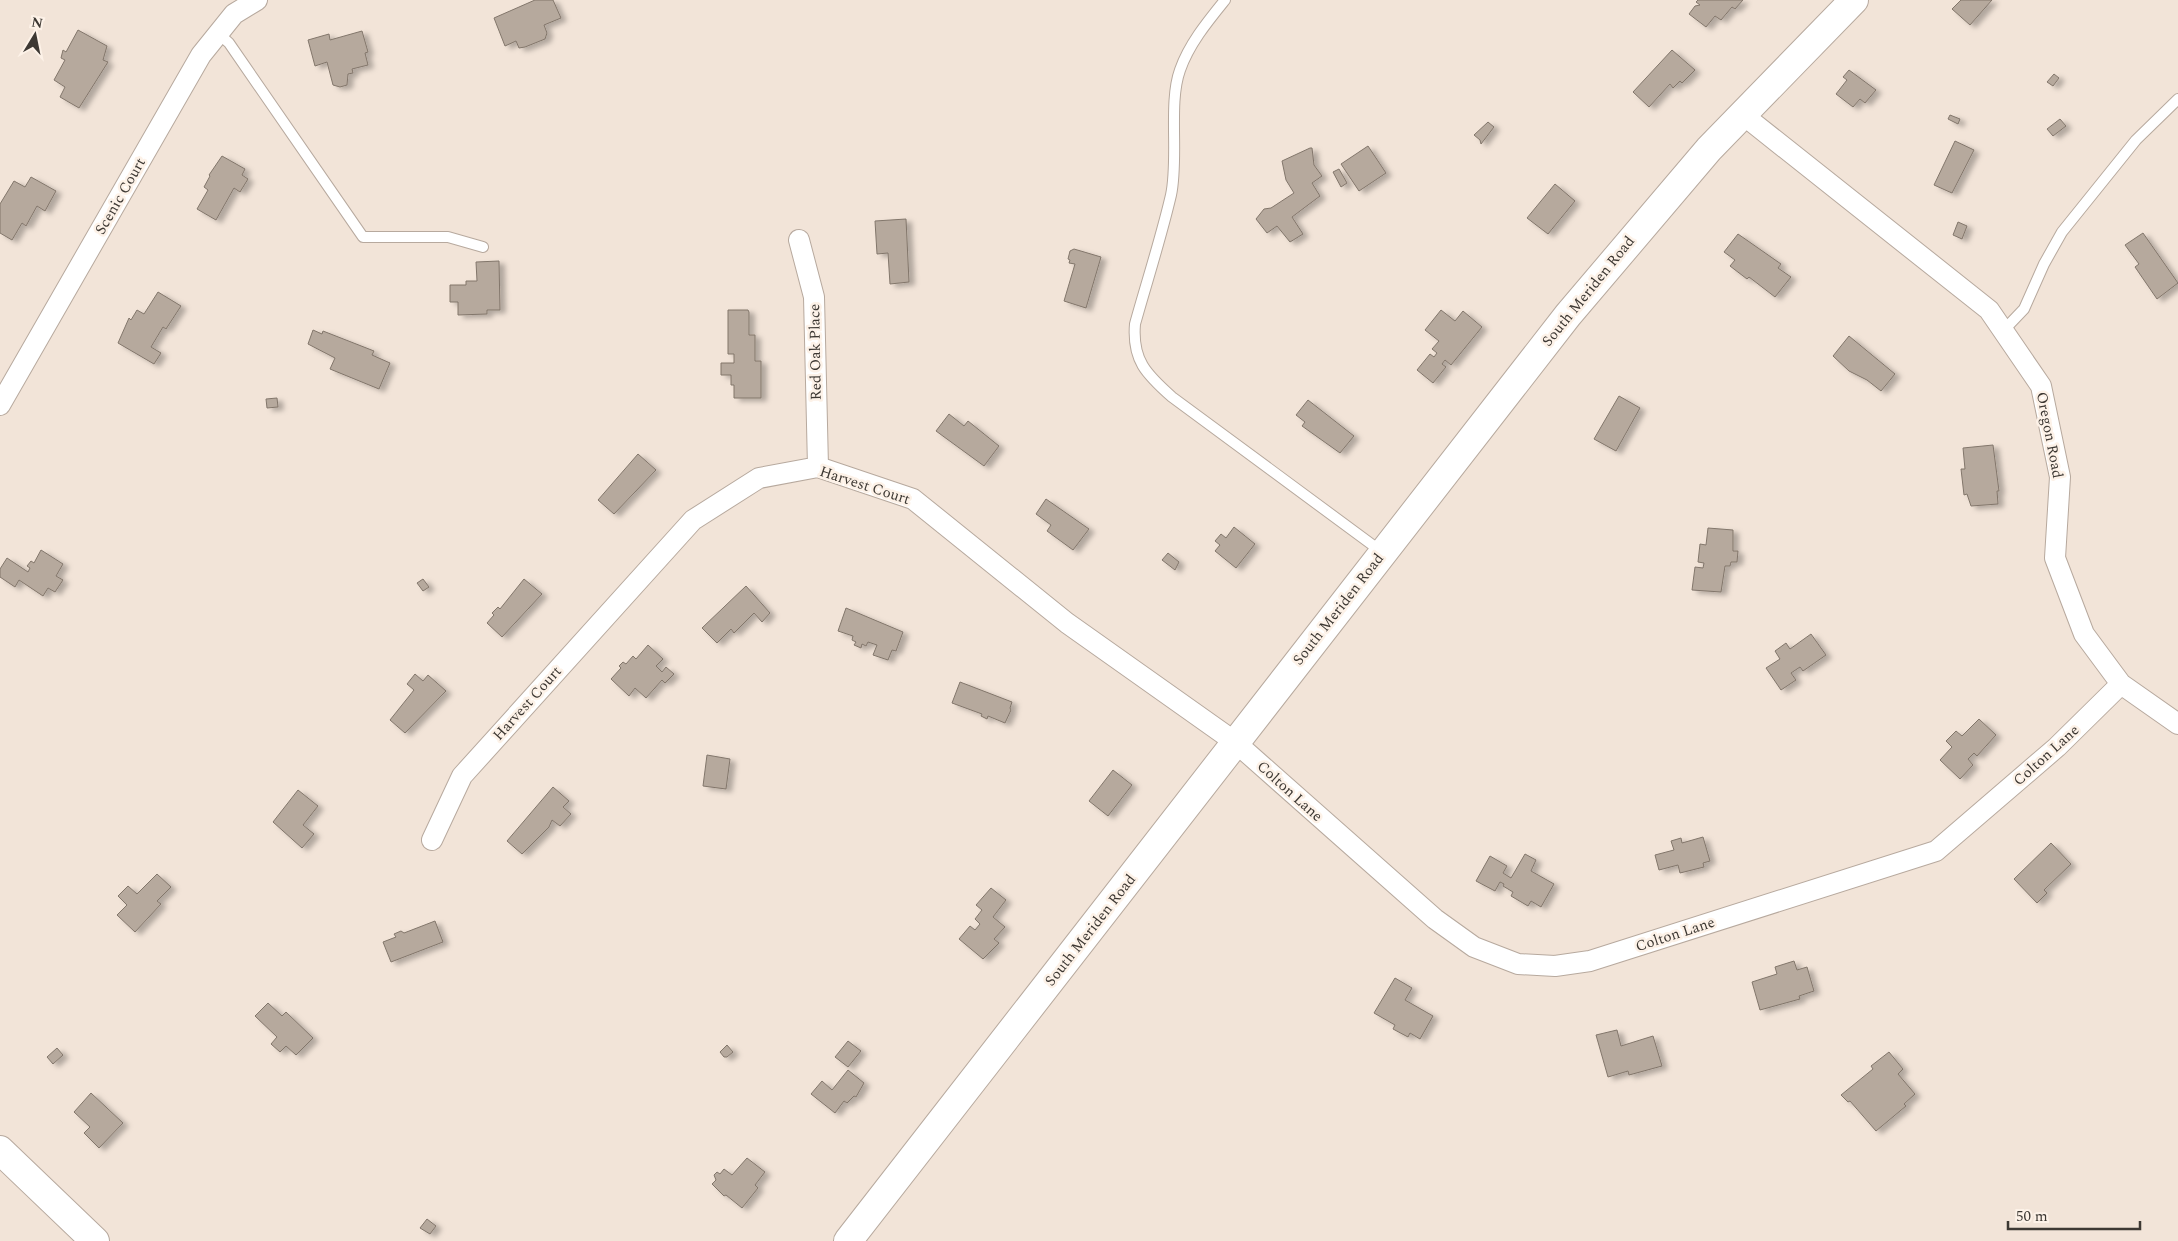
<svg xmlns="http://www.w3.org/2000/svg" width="2178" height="1241" font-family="Spectral,serif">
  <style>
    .building { fill: #b6a99d; stroke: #82766b; filter: url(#shadow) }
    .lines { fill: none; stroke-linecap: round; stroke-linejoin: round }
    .lane-casing { stroke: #b7a99e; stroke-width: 12 }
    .street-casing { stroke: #b7a99e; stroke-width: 22 }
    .secondary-casing { stroke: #b7a99e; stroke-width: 30 }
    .lane { stroke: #fff; stroke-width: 10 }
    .street { stroke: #fff; stroke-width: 20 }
    .secondary { stroke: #fff; stroke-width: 28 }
    .labels { text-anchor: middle; stroke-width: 5; stroke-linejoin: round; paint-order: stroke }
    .street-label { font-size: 15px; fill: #3d3833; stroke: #fdf2e8 }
  </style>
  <defs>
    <filter id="shadow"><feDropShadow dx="5.5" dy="3" stdDeviation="2.5" flood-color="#0004"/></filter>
  </defs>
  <rect width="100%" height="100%" fill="#f2e4d8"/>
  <!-- building -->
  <path class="building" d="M 535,0 L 553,0 L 561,18 L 544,25 L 547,33 L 545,39 L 525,47 L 519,48 L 516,41 L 505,46 L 494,18 Z
    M 1698,0 L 1743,0 L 1735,9 L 1732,7 L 1721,20 L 1715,16 L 1706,27 L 1689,14 L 1695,6 L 1700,5 L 1696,2 Z
    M 1961,0 L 1992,0 L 1970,25 L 1952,9 Z
    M 78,30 L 107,46 L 103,60 L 108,62 L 79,108 L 60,97 L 65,87 L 54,80 L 65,60 L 61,58 L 63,50 L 66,52 Z
    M 362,31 L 368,52 L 365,53 L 368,65 L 352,69 L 353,73 L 348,74 L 347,85 L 340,87 L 333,85 L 327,62 L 315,66 L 308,40 L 329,34 L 330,40 Z
    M 1672,50 L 1695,70 L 1682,83 L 1680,81 L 1673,88 L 1670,84 L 1649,107 L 1633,92 Z
    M 1849,70 L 1876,90 L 1865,103 L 1860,99 L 1853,107 L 1836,94 L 1847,80 L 1843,77 Z
    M 2054,74 L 2059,78 L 2053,86 L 2047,82 Z
    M 1950,115 L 1960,119 L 1958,124 L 1948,119 Z
    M 2060,119 L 2066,126 L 2053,136 L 2047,129 Z
    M 1488,122 L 1494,127 L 1481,144 L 1480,140 L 1474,135 Z
    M 1955,141 L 1974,150 L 1952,193 L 1934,185 Z
    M 1368,146 L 1386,173 L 1359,191 L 1341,164 Z
    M 1310,148 L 1312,148 L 1314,165 L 1322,176 L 1312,183 L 1320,196 L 1292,217 L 1303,234 L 1290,242 L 1277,226 L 1267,233 L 1256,219 L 1264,209 L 1271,208 L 1294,193 L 1286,180 L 1282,161 Z
    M 222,156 L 245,169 L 242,175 L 248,179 L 240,192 L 234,188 L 216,220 L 197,209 L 208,190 L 204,187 L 210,176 L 209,175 Z
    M 1339,169 L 1347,183 L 1341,187 L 1333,172 Z
    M 31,177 L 56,191 L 45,211 L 37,206 L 26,226 L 22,223 L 12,240 L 0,233 L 0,204 L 14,181 L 25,187 Z
    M 1555,184 L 1575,201 L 1548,234 L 1527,218 Z
    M 906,219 L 909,282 L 890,284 L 888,253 L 877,254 L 875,221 Z
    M 1958,222 L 1967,226 L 1962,239 L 1953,235 Z
    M 2143,233 L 2178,283 L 2157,299 L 2135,267 L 2139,264 L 2125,245 Z
    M 1738,234 L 1781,264 L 1778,268 L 1791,277 L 1775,297 L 1749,277 L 1747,279 L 1730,266 L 1735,260 L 1724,252 Z
    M 1074,249 L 1101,257 L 1086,308 L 1064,301 L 1075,264 L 1069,263 L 1070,260 L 1068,259 L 1070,251 Z
    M 499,261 L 500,310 L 487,310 L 487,314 L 458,315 L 458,302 L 450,302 L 450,285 L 466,285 L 466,281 L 477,281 L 476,262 Z
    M 158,292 L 181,306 L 166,329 L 163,327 L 151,347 L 161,353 L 154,364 L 118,343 L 129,318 L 131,320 L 137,310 L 144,314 Z
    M 728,310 L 748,310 L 749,312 L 749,335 L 755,335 L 755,361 L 761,361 L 761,398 L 734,398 L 734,385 L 731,385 L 731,375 L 721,375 L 721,363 L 734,363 L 734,354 L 728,354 Z
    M 1441,310 L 1455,321 L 1463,311 L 1482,327 L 1451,365 L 1445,360 L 1442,364 L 1446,367 L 1433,383 L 1417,370 L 1430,354 L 1434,357 L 1437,353 L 1432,349 L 1439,341 L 1425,330 Z
    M 313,330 L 322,334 L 323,331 L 374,351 L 372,355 L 390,363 L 379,389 L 330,369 L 335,358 L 308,344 Z
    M 1849,336 L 1895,374 L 1881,391 L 1867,380 L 1849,371 L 1833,356 Z
    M 1619,396 L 1640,408 L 1616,451 L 1594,439 Z
    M 277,398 L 278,407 L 267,408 L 266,399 Z
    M 1308,400 L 1354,436 L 1340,453 L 1302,426 L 1305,422 L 1296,415 Z
    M 949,414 L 964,426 L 968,421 L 999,446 L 984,466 L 936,431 Z
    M 1993,445 L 1999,491 L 1997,491 L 1998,504 L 1971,506 L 1967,494 L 1964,495 L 1961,469 L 1965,469 L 1963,448 Z
    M 638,454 L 656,470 L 614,514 L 598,500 Z
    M 1046,499 L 1089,529 L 1073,550 L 1047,531 L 1051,525 L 1036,514 Z
    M 1234,527 L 1255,544 L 1236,568 L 1215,551 L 1220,545 L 1215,541 L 1221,534 L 1226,538 Z
    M 1708,528 L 1733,530 L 1733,551 L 1738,551 L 1737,562 L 1731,562 L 1730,566 L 1725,566 L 1721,592 L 1692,590 L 1695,567 L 1703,568 L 1704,563 L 1698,562 L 1700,544 L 1706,545 Z
    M 41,550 L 63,564 L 56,576 L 63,580 L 55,592 L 48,588 L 43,596 L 19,580 L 15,587 L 0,577 L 0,569 L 7,558 L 28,572 L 30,568 L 27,566 L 31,561 L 34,563 Z
    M 1168,553 L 1179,562 L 1175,570 L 1162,560 Z
    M 423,579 L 429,587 L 423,591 L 417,583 Z
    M 524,579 L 542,594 L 502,637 L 487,623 L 494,615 L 492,613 L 498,607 L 500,609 Z
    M 746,586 L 770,613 L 762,622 L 754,613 L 734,633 L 731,629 L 717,643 L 702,628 Z
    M 846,608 L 903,632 L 896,651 L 892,650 L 888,660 L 873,655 L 877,645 L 868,642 L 866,646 L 862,644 L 861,648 L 854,645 L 856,642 L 852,640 L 853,636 L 838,631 Z
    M 1811,634 L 1826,655 L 1803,671 L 1800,667 L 1791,673 L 1796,680 L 1781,690 L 1766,668 L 1780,659 L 1775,651 L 1786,643 L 1790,649 Z
    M 648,645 L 663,659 L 656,666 L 662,672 L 666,667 L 674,674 L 665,683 L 662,680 L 646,698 L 635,688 L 629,696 L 611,679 L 621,668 L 619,666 L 623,662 L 626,664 L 633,656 L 636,659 Z
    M 415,674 L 423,681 L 428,675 L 446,691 L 405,733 L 390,720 L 414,690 L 407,684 Z
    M 960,682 L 1012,702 L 1010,708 L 1011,710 L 1005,723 L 988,716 L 987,719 L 981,716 L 982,714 L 952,703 Z
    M 1979,719 L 1996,735 L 1977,756 L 1974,753 L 1968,759 L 1973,765 L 1960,779 L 1940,760 L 1952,747 L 1946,741 L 1956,731 L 1962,736 Z
    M 707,755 L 730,759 L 726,789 L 703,786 Z
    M 1113,770 L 1132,785 L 1108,816 L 1089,801 Z
    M 553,787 L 569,801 L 563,807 L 571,814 L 560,826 L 552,820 L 549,827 L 522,854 L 507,841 Z
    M 298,790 L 318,806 L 303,825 L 314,834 L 302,848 L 273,822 Z
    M 1703,837 L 1710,861 L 1703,863 L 1704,867 L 1680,873 L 1678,865 L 1659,870 L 1655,855 L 1674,850 L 1671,841 L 1681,838 L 1682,843 Z
    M 2051,843 L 2071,864 L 2044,890 L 2047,893 L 2037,903 L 2014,879 Z
    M 1525,854 L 1536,860 L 1531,871 L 1554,884 L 1541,907 L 1531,901 L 1528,906 L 1511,896 L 1513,892 L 1503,886 L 1504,884 L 1500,882 L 1495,891 L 1476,881 L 1490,856 L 1507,866 L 1503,873 L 1511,878 Z
    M 157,874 L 171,887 L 157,901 L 161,904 L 135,932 L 117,915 L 127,905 L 118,896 L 128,886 L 137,894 Z
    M 991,888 L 1006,900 L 993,917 L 1005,927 L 994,939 L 999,943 L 983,959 L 959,939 L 970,926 L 975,930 L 980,924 L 975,919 L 982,910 L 976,905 Z
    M 435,921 L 443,942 L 391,962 L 383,942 L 396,937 L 394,934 L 401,931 L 404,933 Z
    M 1794,961 L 1797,970 L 1807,967 L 1814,991 L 1799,996 L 1800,999 L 1760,1010 L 1752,982 L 1777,974 L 1775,967 Z
    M 1395,978 L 1412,988 L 1405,1000 L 1433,1016 L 1420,1039 L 1410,1033 L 1408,1037 L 1393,1029 L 1395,1025 L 1374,1013 Z
    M 268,1003 L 282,1016 L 286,1012 L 313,1038 L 296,1055 L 286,1046 L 280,1052 L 271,1044 L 277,1037 L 255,1016 Z
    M 1617,1030 L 1621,1046 L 1653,1036 L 1662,1066 L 1629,1075 L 1628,1071 L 1608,1077 L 1596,1035 Z
    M 848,1041 L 861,1051 L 848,1067 L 835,1057 Z
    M 727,1045 L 733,1052 L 727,1057 L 724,1057 L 720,1052 Z
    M 57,1048 L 63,1055 L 53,1064 L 47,1057 Z
    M 1889,1052 L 1903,1069 L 1898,1074 L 1915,1094 L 1904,1104 L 1906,1106 L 1876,1131 L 1850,1101 L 1848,1102 L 1841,1095 L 1873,1069 L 1871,1066 Z
    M 848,1070 L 864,1083 L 856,1097 L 854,1096 L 847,1103 L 844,1101 L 835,1113 L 811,1094 L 822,1081 L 832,1090 Z
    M 91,1093 L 123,1123 L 99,1148 L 84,1133 L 90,1127 L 74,1112 Z
    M 747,1158 L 765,1172 L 755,1185 L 758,1188 L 742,1208 L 726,1195 L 724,1196 L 712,1184 L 716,1180 L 714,1175 L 717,1172 L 720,1174 L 724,1169 L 732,1175 Z
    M 427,1219 L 436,1226 L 430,1234 L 420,1228 Z"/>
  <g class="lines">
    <!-- lane casing -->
    <g class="lane-casing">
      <path id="lane" d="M 1225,0 C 1208,21 1189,44 1180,70 C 1168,103 1179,158 1171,195 C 1161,238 1147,281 1135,324 C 1132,360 1146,374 1172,397 L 1382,552
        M 219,34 L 229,43 L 363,237 L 448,237 L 483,247
        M 2003,331 L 2024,309 L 2044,264 L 2062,232 L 2136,140 L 2178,99"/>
    </g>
    <!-- street casing -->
    <g class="street-casing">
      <path id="street" d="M 1742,114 L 1989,310 L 2041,386 L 2060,477 L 2055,558 L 2084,634 L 2121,684 L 2178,724
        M 799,240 L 814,297 L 818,467
        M 0,405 L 201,55 L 234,14 L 257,0
        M 432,840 L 462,776 L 693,520 L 759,478 L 818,467 L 913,499 L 1067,623 L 1235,742 L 1435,919 L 1474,947 L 1518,964 L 1555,966 L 1590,961 L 1936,851 L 2057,747 L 2121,684"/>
    </g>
    <!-- secondary casing -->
    <g class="secondary-casing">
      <path id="secondary" d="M 0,1150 L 95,1241
        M 848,1241 L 1568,315 L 1709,149 L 1854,0"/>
    </g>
    <!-- lane -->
    <use href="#lane" class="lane"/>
    <!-- street -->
    <use href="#street" class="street"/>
    <!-- secondary -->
    <use href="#secondary" class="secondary"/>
  </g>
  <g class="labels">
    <!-- street labels -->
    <g class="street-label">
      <text transform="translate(120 196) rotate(-60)" y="5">Scenic Court</text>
      <text transform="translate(1588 291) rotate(-51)" y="5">South Meriden Road</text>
      <text transform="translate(815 352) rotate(-91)" y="5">Red Oak Place</text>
      <text transform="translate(2050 435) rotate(79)" y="5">Oregon Road</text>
      <text transform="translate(865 485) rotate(18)" y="5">Harvest Court</text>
      <text transform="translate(1338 609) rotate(-52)" y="5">South Meriden Road</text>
      <text transform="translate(527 703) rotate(-48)" y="5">Harvest Court</text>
      <text transform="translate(2046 755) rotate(-42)" y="5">Colton Lane</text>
      <text transform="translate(1290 791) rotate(42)" y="5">Colton Lane</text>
      <text transform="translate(1090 930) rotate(-52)" y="5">South Meriden Road</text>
      <text transform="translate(1675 934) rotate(-18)" y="5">Colton Lane</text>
    </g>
  </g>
  <!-- north arrow -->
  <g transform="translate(35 35) rotate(10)" stroke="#fdf2e8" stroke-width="4" paint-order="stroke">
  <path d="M0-4L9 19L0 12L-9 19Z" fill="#3d3833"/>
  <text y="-8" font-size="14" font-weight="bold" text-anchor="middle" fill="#3d3833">N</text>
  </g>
  <!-- scale -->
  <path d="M2008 1221v8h132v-8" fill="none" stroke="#3d3833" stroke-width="2.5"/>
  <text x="2016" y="1221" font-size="15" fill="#3d3833" stroke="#fdf2e8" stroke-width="4" paint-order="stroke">50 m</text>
</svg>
